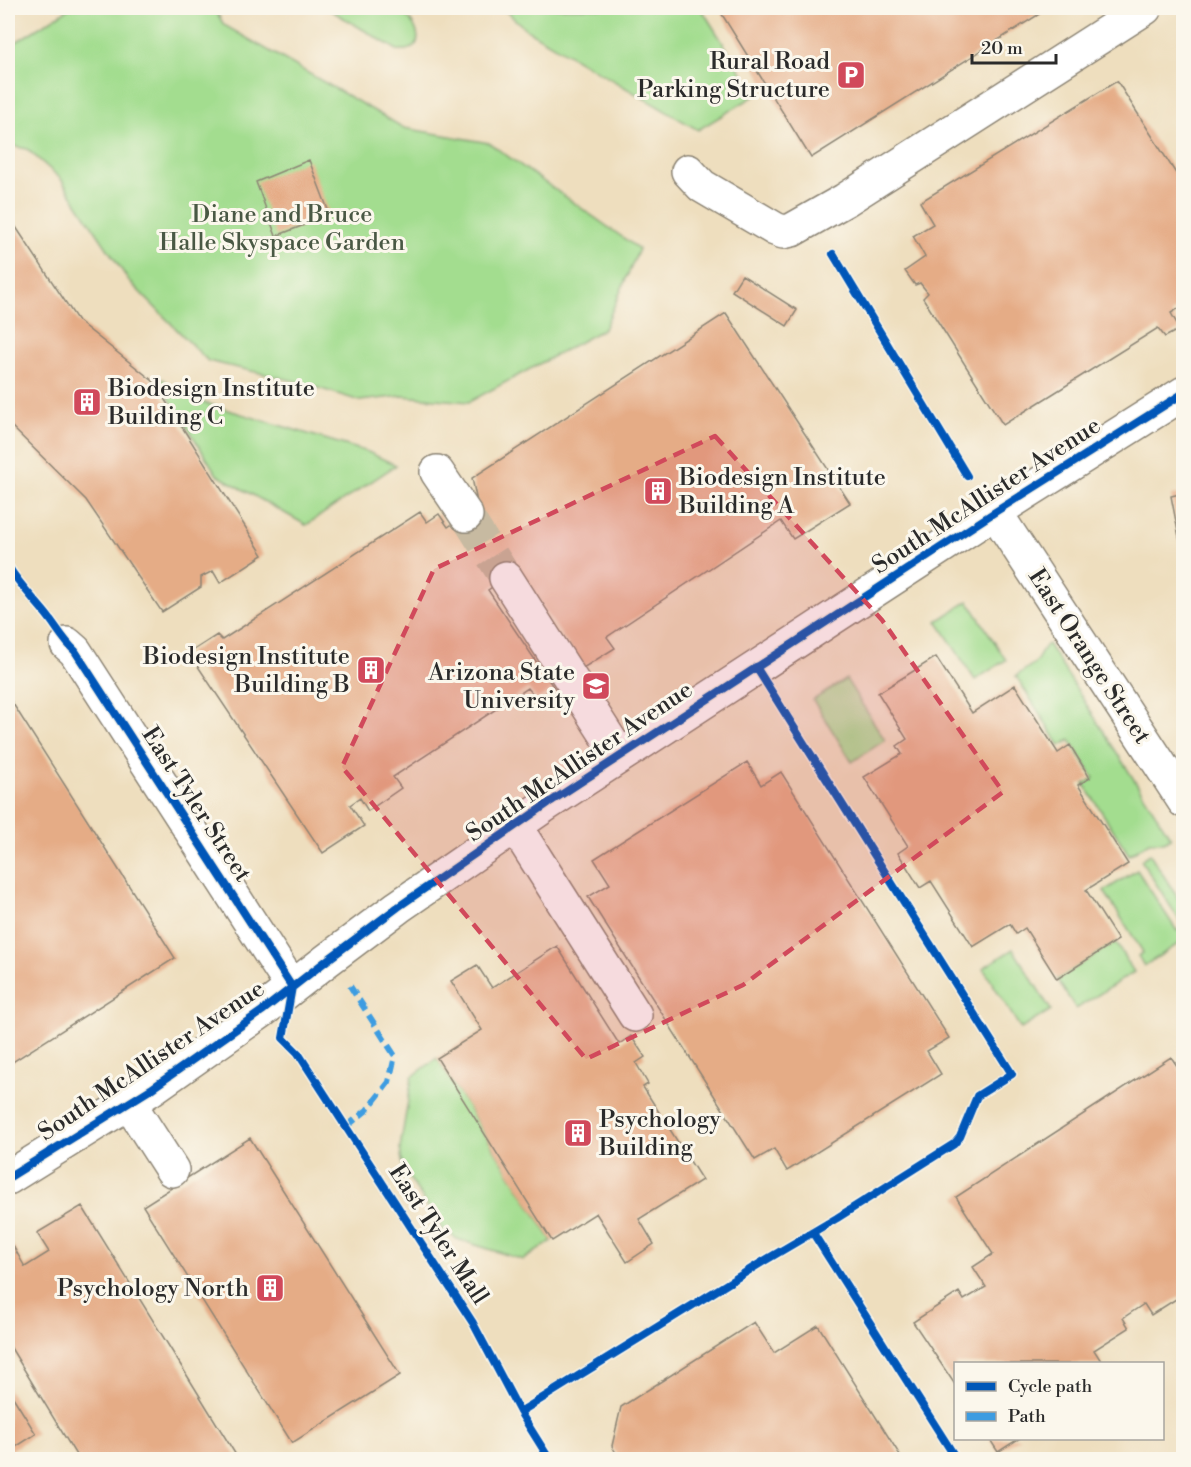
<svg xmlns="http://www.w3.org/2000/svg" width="1191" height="1467" font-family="'Libre Bodoni',serif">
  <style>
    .green { fill: #a3dd8f; stroke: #67845d; stroke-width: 1.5 }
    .building { fill: #e5ac86 }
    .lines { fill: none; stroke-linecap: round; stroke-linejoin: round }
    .minor-tunnel { stroke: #c7baa1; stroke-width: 33; stroke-dasharray: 33 16; stroke-linecap: butt }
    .minor-casing { stroke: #8c8474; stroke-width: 36 }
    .minor { stroke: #fff; stroke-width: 33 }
    .quiet { stroke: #3d9ce1; stroke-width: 6; stroke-dasharray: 12 6; stroke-linecap: butt }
    .cycleway-casing { stroke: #fbf7ec; stroke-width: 11 }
    .cycleway { stroke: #0057b8; stroke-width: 8 }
    .marked { fill: #d1495b; fill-opacity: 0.2; stroke: #d1495b; stroke-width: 4.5; stroke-dasharray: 12 8; stroke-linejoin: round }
    .labels { text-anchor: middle; stroke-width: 6; stroke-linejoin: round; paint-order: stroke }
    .poi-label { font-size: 24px; fill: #2b2b2b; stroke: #fbf7ec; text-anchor: end }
    .park-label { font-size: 24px; fill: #495844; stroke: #fbf7ec }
    .street-label { font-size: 24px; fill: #2b2b2b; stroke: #fbf7ec }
  </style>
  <rect width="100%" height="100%" fill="#fbf7ec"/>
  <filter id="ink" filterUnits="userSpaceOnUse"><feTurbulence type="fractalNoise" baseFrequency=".0167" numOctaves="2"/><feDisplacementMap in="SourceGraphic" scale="12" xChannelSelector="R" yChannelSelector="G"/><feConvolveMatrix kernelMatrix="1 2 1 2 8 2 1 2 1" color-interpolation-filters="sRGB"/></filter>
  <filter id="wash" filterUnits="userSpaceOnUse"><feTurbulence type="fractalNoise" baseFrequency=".008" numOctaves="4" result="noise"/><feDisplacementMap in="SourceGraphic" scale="24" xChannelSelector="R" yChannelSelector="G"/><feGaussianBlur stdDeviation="1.35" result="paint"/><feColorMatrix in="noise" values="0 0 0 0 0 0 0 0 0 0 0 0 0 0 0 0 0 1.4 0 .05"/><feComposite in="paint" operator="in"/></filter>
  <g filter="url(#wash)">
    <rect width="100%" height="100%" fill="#eedebe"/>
    <!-- green -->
    <path class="green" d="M 70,8 L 214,8 L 224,25 L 404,128 L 489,143 L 639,249 L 604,329 L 469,402 L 402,396 L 360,401 L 299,382 L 208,361 L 129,281 L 61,179 L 27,149 L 8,145 L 8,47 Z
      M 327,8 C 342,7 358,8 374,8 C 379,8 387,6 392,8 C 416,15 433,53 397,50 Z
      M 502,8 L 701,8 L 756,95 L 698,130 L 528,31 Z
      M 163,379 L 185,397 L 368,452 L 396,465 L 306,525 L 217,475 L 159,382 Z
      M 968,601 L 1006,660 L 975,680 L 937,621 Z
      M 1048,644 L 1171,838 L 1164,842 L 1149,842 L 1129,855 L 1084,784 L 1094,778 L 1070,740 L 1060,746 L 1016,676 L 1036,662 L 1045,646 Z
      M 846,679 L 885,740 L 852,762 L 813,700 Z
      M 1150,854 L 1183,906 L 1183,926 L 1141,860 Z
      M 1137,870 L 1177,931 L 1183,927 L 1183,941 L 1144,966 L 1138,956 L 1143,952 L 1104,891 Z
      M 1115,942 L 1134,972 L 1076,1009 L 1057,979 Z
      M 1013,949 L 1051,1010 L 1021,1029 L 983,968 Z
      M 437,1058 L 552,1241 L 523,1260 L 457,1239 L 442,1229 L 403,1168 L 400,1148 L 412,1077 Z"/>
    <g id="blocks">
      <!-- building -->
      <path class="building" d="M 718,8 L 1049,8 L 811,158 Z
        M 1117,81 L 1184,186 L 1184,314 L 1179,308 L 1171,313 L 1180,329 L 1165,337 L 1158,328 L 1003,425 L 923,298 L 928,293 L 920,283 L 915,285 L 905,271 L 925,257 L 913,236 L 933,224 L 920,202 Z
        M 309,160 L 330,215 L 276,236 L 256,182 Z
        M 8,215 L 78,321 L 153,381 L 263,555 L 220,583 L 213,571 L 201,577 L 201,587 L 162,612 L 86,500 L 8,423 Z
        M 742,275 L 797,310 L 787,326 L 732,291 Z
        M 726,313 L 850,503 L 793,539 L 781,521 L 607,637 L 615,648 L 583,668 L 519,569 L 506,578 L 488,590 L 554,688 L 537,699 L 528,688 L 393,777 L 401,788 L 368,811 L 360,798 L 350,805 L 364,826 L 323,853 L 189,653 L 217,635 L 222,640 L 420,512 L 427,522 L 439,514 L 448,527 L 478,507 L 472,478 Z
        M 1184,493 L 1184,542 L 1180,542 L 1171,496 Z
        M 936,657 L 972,713 L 1015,685 L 1058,753 L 1070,745 L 1090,778 L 1078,785 L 1128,864 L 1086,890 L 1118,940 L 1057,979 L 1025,928 L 1016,934 L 1010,924 L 973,947 L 931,881 L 920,888 L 898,853 L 908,846 L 864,777 L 902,754 L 897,746 L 907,739 L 878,693 Z
        M 8,696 L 175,958 L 8,1065 Z
        M 747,762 L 761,785 L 781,772 L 949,1038 L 927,1051 L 941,1074 L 787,1171 L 774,1149 L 755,1160 L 588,897 L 610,884 L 594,859 Z
        M 557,946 L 619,1044 L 631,1036 L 645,1057 L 636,1063 L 648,1084 L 643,1087 L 702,1180 L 639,1219 L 654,1244 L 627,1262 L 596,1213 L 552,1241 L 437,1058 L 482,1030 L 451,981 L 477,965 L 492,988 Z
        M 1171,1057 L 1184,1076 L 1184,1294 L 1151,1315 L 1144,1304 L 1123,1318 L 1129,1328 L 1094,1350 L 1103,1364 L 956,1364 L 956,1386 L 913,1322 L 959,1292 L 964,1300 L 986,1287 L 973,1267 L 993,1254 L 956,1197 Z
        M 250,1138 L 400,1375 L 292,1443 L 143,1206 Z
        M 82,1206 L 188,1377 L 239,1460 L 79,1460 L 8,1343 L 8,1250 L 13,1246 L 25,1267 L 49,1252 L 37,1233 Z
        M 754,1322 L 774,1353 L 818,1325 L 903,1460 L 620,1460 L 612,1446 L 621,1407 Z
        M 8,1389 L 36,1434 L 8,1452 Z
        M 989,1438 L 1020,1438 L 998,1452 Z"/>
    </g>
  </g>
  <g filter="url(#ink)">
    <use href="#blocks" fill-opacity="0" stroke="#8c8474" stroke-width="1.5"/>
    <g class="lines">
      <!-- minor-tunnel -->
      <path class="minor-tunnel" d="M 466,515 L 506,578"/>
      <!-- minor casing -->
      <g class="minor-casing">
        <path id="minor" d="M 688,171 L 702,186 L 775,229 L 783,232 L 792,230 L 845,200 L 1145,8
          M 437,472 L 466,515
          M 995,512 L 1184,801
          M 506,578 L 620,756
          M 67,644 L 75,651 L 292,987
          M 515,826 L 635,1015
          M 129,1103 L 172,1170
          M 8,1178 L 151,1089 L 262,1011 L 326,961 L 398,907 L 547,804 L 995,512 L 1184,393"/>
      </g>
      <!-- minor -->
      <use href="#minor" class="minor"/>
      <!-- quiet -->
      <path class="quiet" d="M 346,1127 L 367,1110 L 389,1082 L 395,1056 L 350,986"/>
      <!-- cycleway casing -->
      <g class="cycleway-casing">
        <path id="cycleway" d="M 833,254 L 967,476
          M 8,566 C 19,584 33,598 46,614 C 56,626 63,640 75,651 L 292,987
          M 292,987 L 283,1038 L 298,1053 L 473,1323 L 520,1412 L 550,1460
          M 8,1178 L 151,1089 L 262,1011 L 326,961 L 398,907 L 547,804 L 995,512 L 1184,393
          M 813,1233 L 957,1460
          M 520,1412 L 764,1261 L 837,1218 L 954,1144 L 960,1137 L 977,1096 L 1012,1074 L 756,667"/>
      </g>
      <!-- cycleway -->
      <use href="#cycleway" class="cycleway"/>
    </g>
  </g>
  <!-- marked area -->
  <path class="marked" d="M 715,436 L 882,620 L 1003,792 L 743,985 L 586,1059 L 342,767 L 434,569 Z"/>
  <!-- icons -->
  <defs>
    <g id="parking-square" transform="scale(1.5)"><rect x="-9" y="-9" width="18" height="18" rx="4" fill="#d1495b" stroke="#fbf7ec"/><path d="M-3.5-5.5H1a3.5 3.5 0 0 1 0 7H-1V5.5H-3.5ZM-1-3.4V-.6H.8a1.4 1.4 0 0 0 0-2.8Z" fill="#fff"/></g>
    <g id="building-square" transform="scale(1.5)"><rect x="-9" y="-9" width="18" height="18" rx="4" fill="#d1495b" stroke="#fbf7ec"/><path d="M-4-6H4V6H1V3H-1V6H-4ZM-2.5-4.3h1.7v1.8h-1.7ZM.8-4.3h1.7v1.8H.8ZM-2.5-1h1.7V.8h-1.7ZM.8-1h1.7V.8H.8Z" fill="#fff"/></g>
    <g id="university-square" transform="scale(1.5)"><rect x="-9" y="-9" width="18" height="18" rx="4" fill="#d1495b" stroke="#fbf7ec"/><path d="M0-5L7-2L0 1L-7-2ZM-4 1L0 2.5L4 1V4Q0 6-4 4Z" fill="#fff"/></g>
  </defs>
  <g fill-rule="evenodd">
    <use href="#parking-square" x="851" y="75"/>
    <use href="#building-square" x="87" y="402"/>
    <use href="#building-square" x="658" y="491"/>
    <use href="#building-square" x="371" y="670"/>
    <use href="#university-square" x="596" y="686"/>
    <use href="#building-square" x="578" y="1133"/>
    <use href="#building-square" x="270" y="1288"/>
  </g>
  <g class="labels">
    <!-- poi labels -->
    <g class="poi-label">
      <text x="830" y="69">Rural Road<tspan x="830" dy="28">Parking Structure</tspan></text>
      <text x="108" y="396" text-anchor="start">Biodesign Institute<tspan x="108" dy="28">Building C</tspan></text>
      <text x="679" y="485" text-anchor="start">Biodesign Institute<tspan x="679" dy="28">Building A</tspan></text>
      <text x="350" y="664">Biodesign Institute<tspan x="350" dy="28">Building B</tspan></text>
      <text x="575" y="680">Arizona State<tspan x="575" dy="28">University</tspan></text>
      <text x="599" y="1127" text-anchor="start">Psychology<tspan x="599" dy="28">Building</tspan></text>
      <text x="249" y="1296">Psychology North</text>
    </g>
    <!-- park labels -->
    <g class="park-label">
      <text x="282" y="222">Diane and Bruce<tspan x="282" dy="28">Halle Skyspace Garden</tspan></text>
    </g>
    <!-- street labels -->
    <g class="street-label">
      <text transform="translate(986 495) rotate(-33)" y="8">South McAllister Avenue</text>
      <text transform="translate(1090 656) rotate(57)" y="8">East Orange Street</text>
      <text transform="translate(579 761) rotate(-34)" y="8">South McAllister Avenue</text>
      <text transform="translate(197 804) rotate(57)" y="8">East Tyler Street</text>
      <text transform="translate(151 1060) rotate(-34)" y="8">South McAllister Avenue</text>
      <text transform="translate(439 1234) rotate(57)" y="8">East Tyler Mall</text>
    </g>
  </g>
  <!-- margin -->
  <rect width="1191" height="1467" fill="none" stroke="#fbf7ec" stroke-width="30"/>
  <!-- legend -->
  <rect x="954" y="1362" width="210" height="78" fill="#fbf7ec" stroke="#a8a59f" stroke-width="1.5"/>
  <rect x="966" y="1382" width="30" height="9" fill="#0057b8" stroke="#a8a59f" stroke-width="1.5"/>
  <text x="1008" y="1392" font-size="18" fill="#2b2b2b">Cycle path</text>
  <rect x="966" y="1412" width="30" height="9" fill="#3d9ce1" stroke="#a8a59f" stroke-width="1.5"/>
  <text x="1008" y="1422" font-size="18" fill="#2b2b2b">Path</text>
  <!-- scale -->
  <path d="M972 54v9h84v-9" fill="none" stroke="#2b2b2b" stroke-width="3"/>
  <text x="981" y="54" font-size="18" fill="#2b2b2b" stroke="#fbf7ec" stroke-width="4.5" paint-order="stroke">20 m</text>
</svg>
